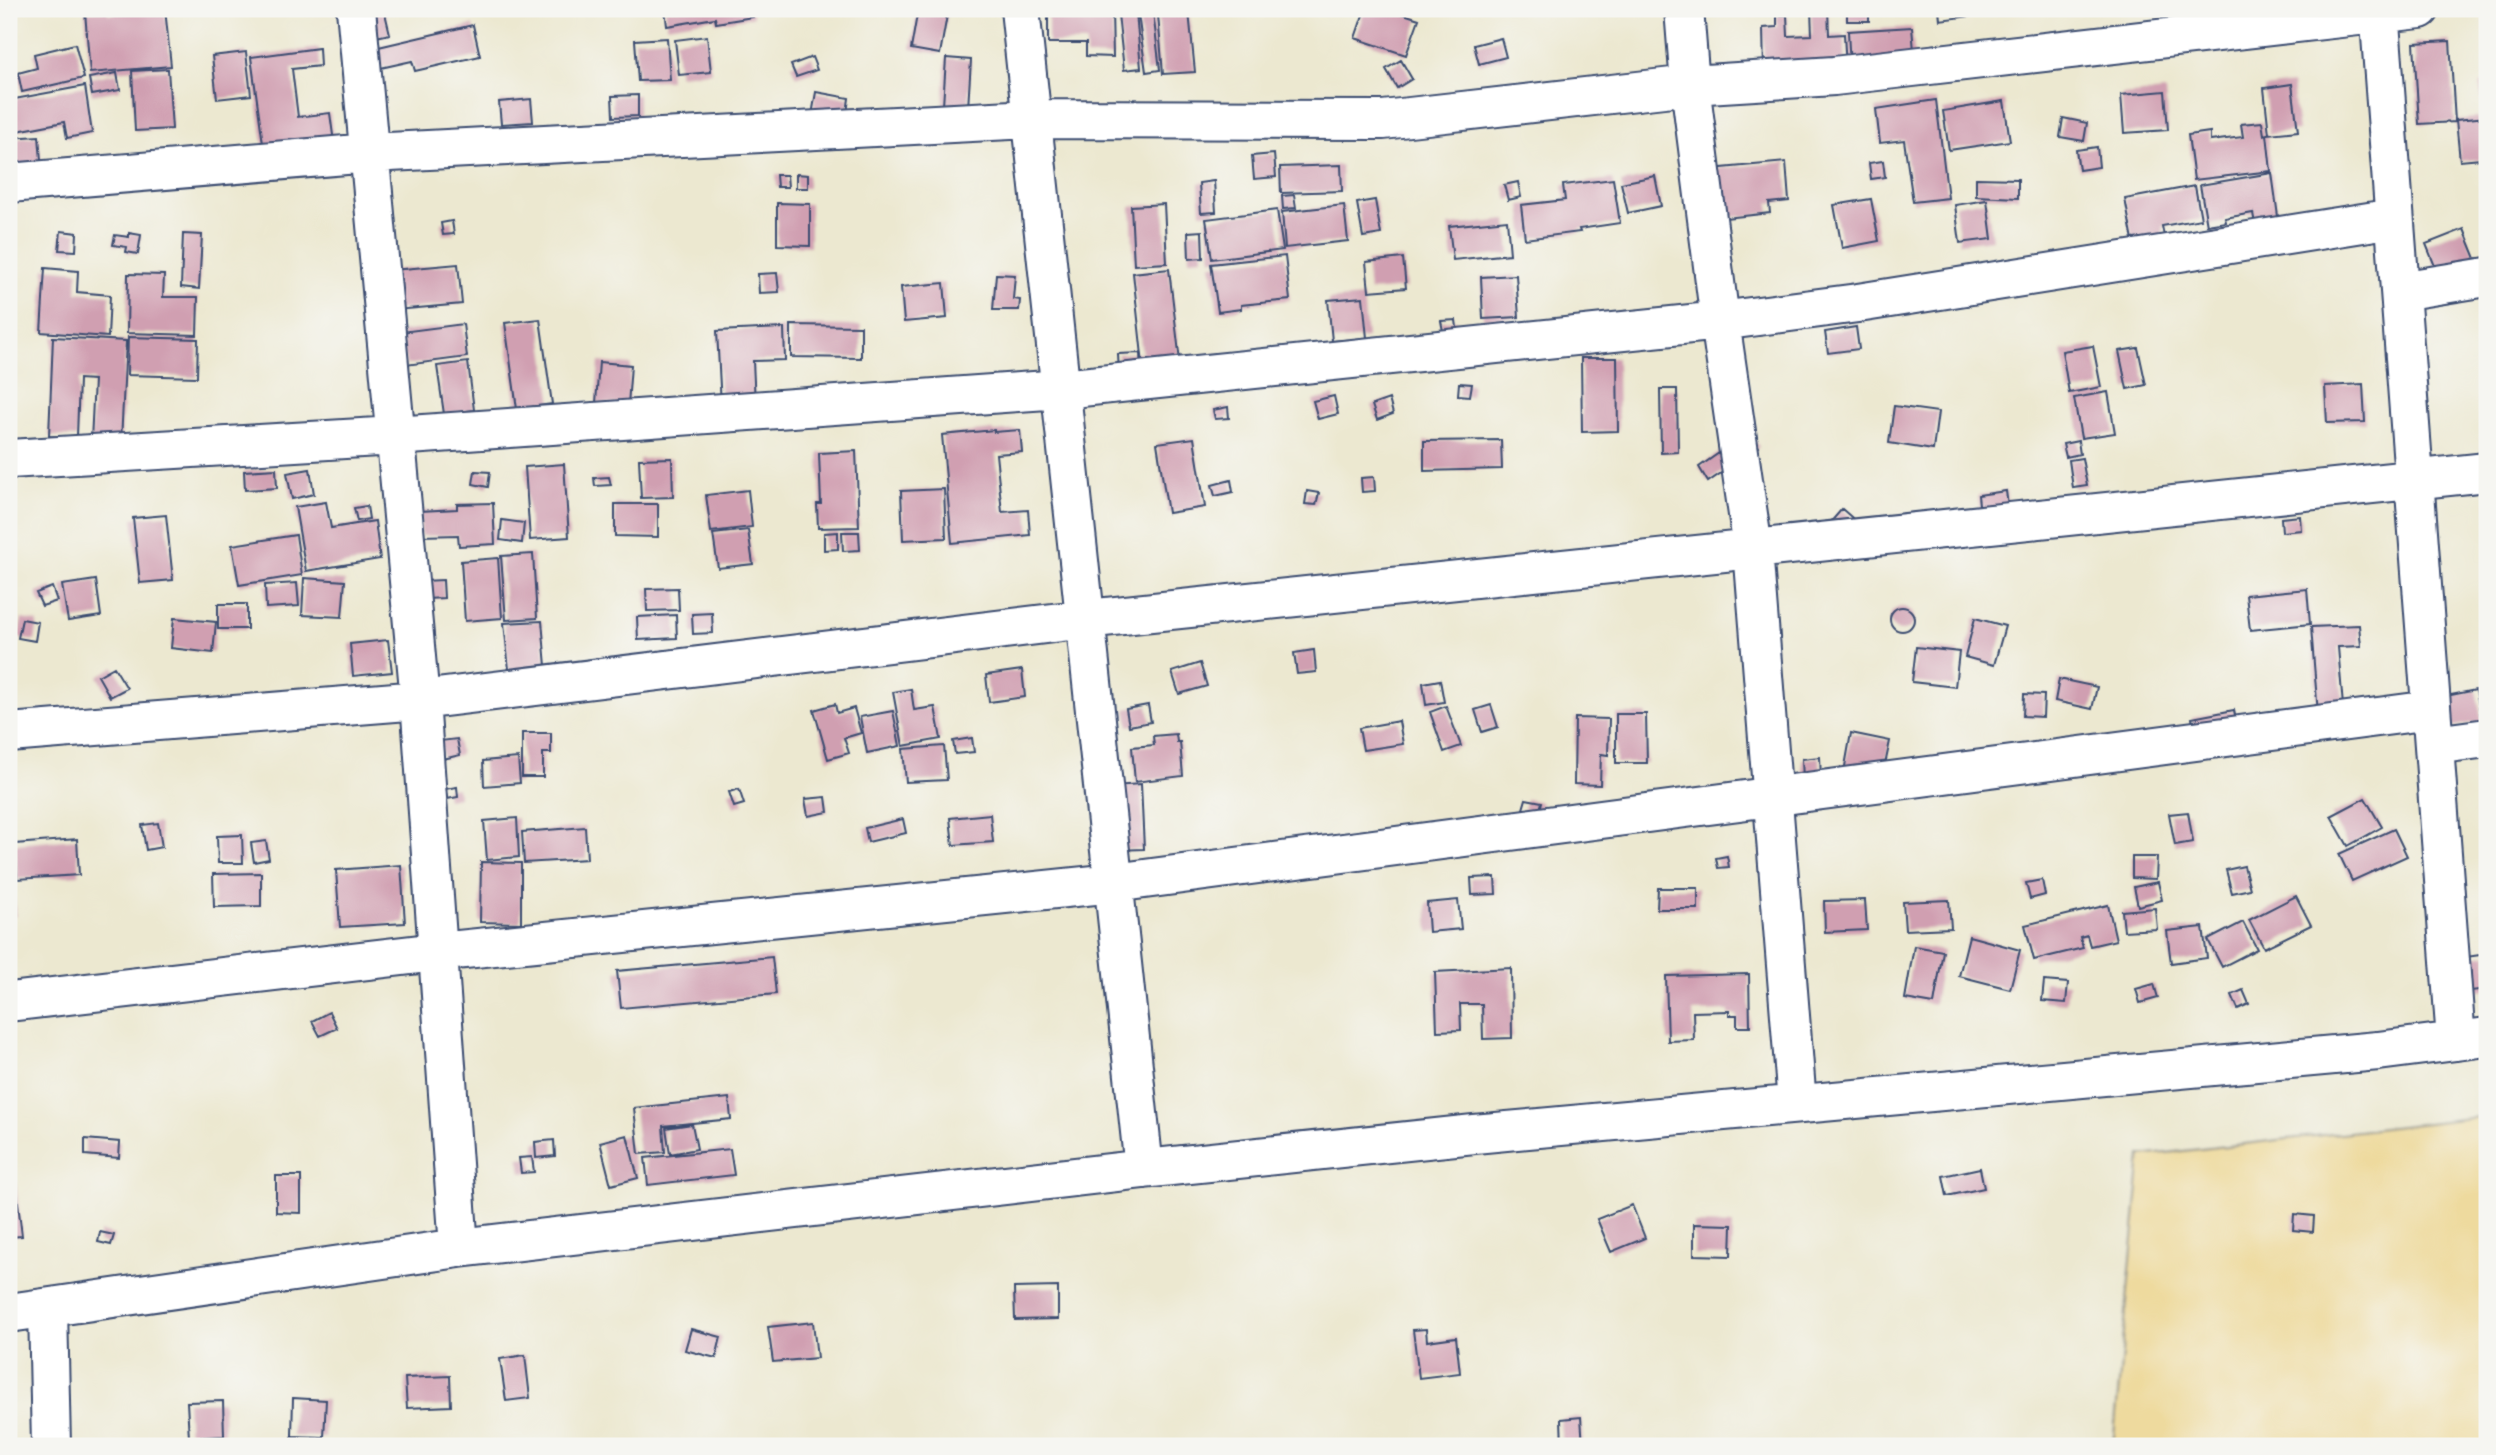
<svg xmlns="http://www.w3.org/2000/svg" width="2496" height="1455" font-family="'Architects Daughter',sans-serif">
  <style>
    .sand { fill: #eeda9e; stroke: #84847e; stroke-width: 2 }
    .building { fill: #d09fb1 }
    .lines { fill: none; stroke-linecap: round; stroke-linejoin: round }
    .minor-casing { stroke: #3a4b6f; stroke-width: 42 }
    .minor { stroke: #fff; stroke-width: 38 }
  </style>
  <rect width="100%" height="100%" fill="#f6f6f2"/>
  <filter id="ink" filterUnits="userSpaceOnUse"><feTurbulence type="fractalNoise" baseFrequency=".0143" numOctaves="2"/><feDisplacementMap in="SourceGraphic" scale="14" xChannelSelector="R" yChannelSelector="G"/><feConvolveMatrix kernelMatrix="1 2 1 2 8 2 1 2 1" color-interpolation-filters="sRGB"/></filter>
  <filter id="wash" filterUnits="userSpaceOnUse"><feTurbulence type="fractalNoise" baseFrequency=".00686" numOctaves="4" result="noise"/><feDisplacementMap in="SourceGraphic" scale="28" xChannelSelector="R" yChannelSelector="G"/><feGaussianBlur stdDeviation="1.57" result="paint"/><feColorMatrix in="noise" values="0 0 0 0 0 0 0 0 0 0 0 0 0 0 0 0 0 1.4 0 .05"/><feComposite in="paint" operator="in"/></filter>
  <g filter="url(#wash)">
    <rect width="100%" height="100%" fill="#ece8d0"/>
    <!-- sand -->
    <path class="sand" d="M 2487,1116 L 2487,1446 L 2113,1446 L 2141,1156 Z"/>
    <g id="blocks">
      <!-- building -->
      <path class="building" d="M 142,9 L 165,9 L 171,66 L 90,73 L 85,12 L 108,10 L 108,14 L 143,11 Z
        M 359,9 L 384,9 L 390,34 L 367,39 Z
        M 489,9 L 528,9 L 529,12 L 490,15 Z
        M 665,9 L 752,9 L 753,17 L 716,23 L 715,18 L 667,26 Z
        M 918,9 L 948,10 L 940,54 L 911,49 Z
        M 1048,9 L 1112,9 L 1113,57 L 1086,56 L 1086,43 L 1048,43 Z
        M 1356,9 L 1388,9 L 1419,19 L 1406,55 L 1355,38 L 1364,12 Z
        M 1828,9 L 1829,35 L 1844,34 L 1846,68 L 1764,71 L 1763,28 L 1777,27 L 1777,15 L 1787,15 L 1788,36 L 1812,35 L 1811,10 Z
        M 1847,9 L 1869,9 L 1869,21 L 1847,21 Z
        M 1939,9 L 1994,9 L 1995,13 L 1940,20 Z
        M 1153,12 L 1160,70 L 1146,72 L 1138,14 Z
        M 1189,12 L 1195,72 L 1163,74 L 1158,15 Z
        M 1136,13 L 1141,68 L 1124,70 L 1118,14 Z
        M 473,25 L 480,56 L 415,71 L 412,61 L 376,69 L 370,49 Z
        M 1912,27 L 1915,63 L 1850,68 L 1848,31 Z
        M 707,36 L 711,72 L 679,75 L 675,40 Z
        M 667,38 L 670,80 L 638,81 L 635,40 Z
        M 1501,38 L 1506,57 L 1479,64 L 1474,45 Z
        M 2450,41 L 2455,122 L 2419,124 L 2414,43 Z
        M 75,44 L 84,78 L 22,92 L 18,73 L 37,68 L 34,54 Z
        M 319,48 L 320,66 L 292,69 L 298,117 L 330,113 L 335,150 L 265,158 L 251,57 Z
        M 246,52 L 251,95 L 217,99 L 212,56 Z
        M 812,57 L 817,70 L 796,77 L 791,65 Z
        M 946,58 L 971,60 L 968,108 L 943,106 Z
        M 1401,60 L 1412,79 L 1397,88 L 1386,69 Z
        M 168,69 L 172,129 L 135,131 L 132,71 Z
        M 117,73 L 120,90 L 92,95 L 89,78 Z
        M 2487,82 L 2487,112 L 2483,112 L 2480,83 Z
        M 2292,84 L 2298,131 L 2269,134 L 2264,88 Z
        M 85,86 L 92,133 L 67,138 L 64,122 L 12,132 L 9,100 Z
        M 2165,91 L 2168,130 L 2124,133 L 2121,95 Z
        M 816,92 L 849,98 L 846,121 L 812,115 Z
        M 638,95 L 638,116 L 613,117 L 612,96 Z
        M 531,99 L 533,122 L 501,124 L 499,102 Z
        M 1936,100 L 1948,198 L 1913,202 L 1904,140 L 1880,143 L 1876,109 Z
        M 2004,101 L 2010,141 L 1949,150 L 1943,111 Z
        M 2487,117 L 2487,151 L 2480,151 L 2481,159 L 2460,161 L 2456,120 Z
        M 2063,118 L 2087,123 L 2084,141 L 2060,137 Z
        M 2262,122 L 2264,135 L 2267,134 L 2271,171 L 2194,180 L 2188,135 L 2210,132 L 2210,141 L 2243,137 L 2241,124 Z
        M 39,136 L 42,173 L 12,175 L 9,138 Z
        M 2097,147 L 2099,167 L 2079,170 L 2076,150 Z
        M 1274,154 L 1276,177 L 1254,179 L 1252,156 Z
        M 1883,161 L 1885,177 L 1871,179 L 1869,163 Z
        M 1786,162 L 1789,201 L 1769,203 L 1770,213 L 1717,219 L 1711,169 Z
        M 1341,165 L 1342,191 L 1281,193 L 1280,167 Z
        M 2272,173 L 2280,231 L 2257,235 L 2253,213 L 2225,218 L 2226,222 L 2207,225 L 2200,185 Z
        M 796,174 L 808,175 L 808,188 L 796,188 Z
        M 776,175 L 787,175 L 788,187 L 777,187 Z
        M 1655,176 L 1661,206 L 1628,213 L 1621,183 Z
        M 1976,178 L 2018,179 L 2018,198 L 1976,196 Z
        M 1613,179 L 1620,223 L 1579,229 L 1580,232 L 1525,239 L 1521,205 L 1565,200 L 1563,185 Z
        M 1214,181 L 1216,212 L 1201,213 L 1199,183 Z
        M 1518,182 L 1521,197 L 1508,200 L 1504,185 Z
        M 2195,186 L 2201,219 L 2162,226 L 2168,256 L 2137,262 L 2125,199 Z
        M 1294,195 L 1296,208 L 1283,209 L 1282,196 Z
        M 1871,199 L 1879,241 L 1842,248 L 1834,205 Z
        M 1375,200 L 1381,234 L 1363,237 L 1357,203 Z
        M 1987,200 L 1992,239 L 1960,243 L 1955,205 Z
        M 777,203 L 810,204 L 810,246 L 777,245 Z
        M 1164,204 L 1167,263 L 1134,265 L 1131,206 Z
        M 1344,205 L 1348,241 L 1285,248 L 1282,212 Z
        M 1277,210 L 1283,250 L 1212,259 L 1206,219 Z
        M 1507,220 L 1510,254 L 1453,260 L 1449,226 Z
        M 452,221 L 454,234 L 443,235 L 441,223 Z
        M 2464,229 L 2477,261 L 2439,276 L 2426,244 Z
        M 61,231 L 77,233 L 76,251 L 59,250 Z
        M 1202,231 L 1203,258 L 1189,259 L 1188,232 Z
        M 129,233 L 141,235 L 138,254 L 126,252 L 127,247 L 113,245 L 115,235 L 129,237 Z
        M 183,234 L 202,235 L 199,289 L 181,287 Z
        M 1285,256 L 1290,300 L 1241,305 L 1241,309 L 1218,312 L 1211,264 Z
        M 1403,258 L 1406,288 L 1369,291 L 1366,262 Z
        M 458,264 L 462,304 L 385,311 L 381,271 Z
        M 45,268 L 78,271 L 77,292 L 110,295 L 108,337 L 41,332 Z
        M 1169,269 L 1181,370 L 1144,374 L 1133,273 Z
        M 777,273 L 779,292 L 759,293 L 758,274 Z
        M 128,274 L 164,275 L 163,297 L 198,297 L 197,335 L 127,333 Z
        M 996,274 L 1015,275 L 1013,299 L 1020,300 L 1019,310 L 993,310 Z
        M 1516,275 L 1519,317 L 1483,319 L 1481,277 Z
        M 944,283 L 947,318 L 904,322 L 901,287 Z
        M 1363,297 L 1367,338 L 1332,341 L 1328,300 Z
        M 540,319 L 552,404 L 517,409 L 505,323 Z
        M 1456,320 L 1458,335 L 1444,336 L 1441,321 Z
        M 463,324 L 467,357 L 406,365 L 401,332 Z
        M 791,325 L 861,326 L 861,358 L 791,357 Z
        M 1856,327 L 1859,349 L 1828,353 L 1825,332 Z
        M 784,328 L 785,360 L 753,361 L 755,404 L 721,405 L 717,331 Z
        M 53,337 L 126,341 L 121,442 L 91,441 L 94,380 L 79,379 L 77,437 L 49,436 Z
        M 128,337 L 198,339 L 197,377 L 127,375 Z
        M 2093,346 L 2101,387 L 2069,393 L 2062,351 Z
        M 2138,348 L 2146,385 L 2127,389 L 2119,351 Z
        M 1140,353 L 1141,373 L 1119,374 L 1118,354 Z
        M 1581,358 L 1617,358 L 1618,431 L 1582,432 Z
        M 468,362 L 474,410 L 444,414 L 437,366 Z
        M 599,362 L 631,365 L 628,405 L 596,403 Z
        M 1459,383 L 1472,384 L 1470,396 L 1458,395 Z
        M 2363,384 L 2365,422 L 2327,423 L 2325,386 Z
        M 1660,389 L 1677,389 L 1678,452 L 1661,453 Z
        M 2108,392 L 2115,433 L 2081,438 L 2074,398 Z
        M 1334,396 L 1338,414 L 1318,419 L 1313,401 Z
        M 1389,399 L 1393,414 L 1377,420 L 1372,405 Z
        M 1894,406 L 1938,412 L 1933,450 L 1889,443 Z
        M 1228,407 L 1229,418 L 1215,419 L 1213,410 Z
        M 994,430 L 994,432 L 1020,430 L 1022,452 L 996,454 L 1002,512 L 1028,510 L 1030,535 L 952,543 L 942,435 Z
        M 1749,432 L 1759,447 L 1708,482 L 1699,467 Z
        M 1194,438 L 1205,507 L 1168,513 L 1157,443 Z
        M 1501,440 L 1502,469 L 1424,471 L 1424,441 Z
        M 2078,441 L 2080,454 L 2066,457 L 2063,444 Z
        M 856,451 L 859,527 L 818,528 L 817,504 L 821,504 L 819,453 Z
        M 672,458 L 673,497 L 641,498 L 639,459 Z
        M 2082,458 L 2087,486 L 2073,488 L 2069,460 Z
        M 564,464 L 569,537 L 530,540 L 525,467 Z
        M 276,469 L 277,488 L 245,490 L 244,471 Z
        M 310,469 L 314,494 L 292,499 L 287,473 Z
        M 475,471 L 490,472 L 488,487 L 473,484 Z
        M 609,477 L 611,485 L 595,486 L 594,478 Z
        M 1374,477 L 1375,491 L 1362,492 L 1361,478 Z
        M 1231,480 L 1233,492 L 1215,496 L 1212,485 Z
        M 944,489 L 946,538 L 903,540 L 901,491 Z
        M 748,490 L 752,527 L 711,532 L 706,495 Z
        M 1307,491 L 1319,493 L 1316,505 L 1305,504 Z
        M 2006,491 L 2010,521 L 1981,524 L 1978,495 Z
        M 326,502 L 331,528 L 375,521 L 380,559 L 306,571 L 295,507 Z
        M 493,503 L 495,544 L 459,546 L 458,535 L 421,536 L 420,511 L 457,509 L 457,504 Z
        M 615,504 L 658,504 L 658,537 L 615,536 Z
        M 367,506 L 369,519 L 357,521 L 354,508 Z
        M 1842,509 L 1858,523 L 1829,524 Z
        M 166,515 L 173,580 L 140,583 L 133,518 Z
        M 2300,516 L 2301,530 L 2282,532 L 2281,518 Z
        M 502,520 L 524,523 L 522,543 L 500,540 Z
        M 748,530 L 753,564 L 718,568 L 713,534 Z
        M 838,532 L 838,549 L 824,550 L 824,533 Z
        M 842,532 L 859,532 L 860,550 L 843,551 Z
        M 296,535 L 302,575 L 239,585 L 232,545 Z
        M 533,554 L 537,618 L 506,620 L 501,556 Z
        M 498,558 L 502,618 L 465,621 L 461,561 Z
        M 304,578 L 345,581 L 342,617 L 302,615 Z
        M 96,580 L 101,616 L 68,621 L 62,585 Z
        M 443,580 L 444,598 L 426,599 L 424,581 Z
        M 297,583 L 299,606 L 266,608 L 265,585 Z
        M 52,587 L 57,601 L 42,606 L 36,593 Z
        M 678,588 L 679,610 L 647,611 L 646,589 Z
        M 2307,589 L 2310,624 L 2250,630 L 2246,595 Z
        M 218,604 L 247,604 L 247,629 L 218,629 Z
        M1890 619a12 12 0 1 1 24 0a12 12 0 1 1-24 0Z
        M 712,613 L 713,633 L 693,634 L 692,614 Z
        M 676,615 L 677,638 L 638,640 L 637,617 Z
        M 174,618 L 216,622 L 213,653 L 171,648 Z
        M 1975,618 L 2005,626 L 1994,665 L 1965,657 Z
        M 22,619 L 38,622 L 35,641 L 18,638 Z
        M 542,621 L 546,666 L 530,667 L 532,696 L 512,697 L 504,623 Z
        M 2359,625 L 2361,646 L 2338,647 L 2343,706 L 2319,726 L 2311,627 Z
        M 388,640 L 392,672 L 353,676 L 350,644 Z
        M 1916,647 L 1959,652 L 1955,687 L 1912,682 Z
        M 1314,650 L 1316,672 L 1297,674 L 1294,653 Z
        M 1200,663 L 1207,686 L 1179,694 L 1172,672 Z
        M 114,667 L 127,688 L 110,697 L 98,676 Z
        M 1022,670 L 1025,697 L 989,702 L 986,675 Z
        M 2059,679 L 2097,687 L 2092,709 L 2055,701 Z
        M 1440,680 L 1444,702 L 1426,705 L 1423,683 Z
        M 911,689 L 914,710 L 935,707 L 941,739 L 903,746 L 893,692 Z
        M 2476,690 L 2482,721 L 2447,728 L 2441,697 Z
        M 2024,694 L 2044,695 L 2043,717 L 2023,716 Z
        M 835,704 L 837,713 L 854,708 L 861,733 L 844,738 L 849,753 L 828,759 L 814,710 Z
        M 1148,705 L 1151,722 L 1129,726 L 1126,709 Z
        M 1491,705 L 1498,727 L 1482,732 L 1475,710 Z
        M 1446,706 L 1461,746 L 1444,752 L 1430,712 Z
        M 2234,710 L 2240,742 L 2198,750 L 2192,718 Z
        M 893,711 L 900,746 L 867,753 L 860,717 Z
        M 1616,714 L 1646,714 L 1647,763 L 1616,763 Z
        M 1575,718 L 1609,719 L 1608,755 L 1601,754 L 1600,785 L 1574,784 Z
        M 1399,721 L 1403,744 L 1363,750 L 1359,728 Z
        M 522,733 L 551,733 L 551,753 L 543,753 L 543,777 L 522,777 Z
        M 1851,733 L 1890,741 L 1882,779 L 1844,772 Z
        M 1176,734 L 1177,742 L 1180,742 L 1183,776 L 1135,782 L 1132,747 L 1154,745 L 1153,736 Z
        M 972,738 L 974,752 L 955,754 L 953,741 Z
        M 457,739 L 460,755 L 443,759 L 440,741 Z
        M 944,746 L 947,780 L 906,782 L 903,749 Z
        M 1820,757 L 1821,778 L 1803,779 L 1802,759 Z
        M 518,758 L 520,783 L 484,786 L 483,761 Z
        M 1141,784 L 1144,849 L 1117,850 L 1113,786 Z
        M 457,787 L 458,797 L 447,799 L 445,789 Z
        M 739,789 L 744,804 L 734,807 L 729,792 Z
        M 826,797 L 828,812 L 808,816 L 805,799 Z
        M 2365,798 L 2382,827 L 2348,846 L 2331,816 Z
        M 1526,799 L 1542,802 L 1539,813 L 1523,809 Z
        M 2188,812 L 2193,842 L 2175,845 L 2169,814 Z
        M 990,814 L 993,842 L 953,845 L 950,818 Z
        M 517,818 L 519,857 L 487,860 L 484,821 Z
        M 903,819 L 906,833 L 868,842 L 865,828 Z
        M 158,823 L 162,847 L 146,850 L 142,825 Z
        M 585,827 L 587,859 L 524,863 L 522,832 Z
        M 2394,829 L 2407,856 L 2352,881 L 2339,854 Z
        M 242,835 L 243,863 L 218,863 L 217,836 Z
        M 77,839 L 79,875 L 17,879 L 15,844 Z
        M 266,841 L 269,859 L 254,862 L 251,843 Z
        M 1727,856 L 1729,867 L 1718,868 L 1716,858 Z
        M 2132,857 L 2157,857 L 2156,879 L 2132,878 Z
        M 481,862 L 521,863 L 521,923 L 480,922 Z
        M 401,865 L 405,923 L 340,927 L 336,870 Z
        M 2244,866 L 2250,889 L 2232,893 L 2226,870 Z
        M 261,873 L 261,906 L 214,907 L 213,874 Z
        M 1495,877 L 1496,894 L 1472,895 L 1471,878 Z
        M 2042,880 L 2045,895 L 2030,899 L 2026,883 Z
        M 2158,882 L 2162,900 L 2138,906 L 2134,887 Z
        M 13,887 L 16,916 L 9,916 L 9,888 Z
        M 1658,888 L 1698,888 L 1698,909 L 1657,909 Z
        M 2296,896 L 2311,925 L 2264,948 L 2249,920 Z
        M 1458,900 L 1461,929 L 1429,932 L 1427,903 Z
        M 1865,900 L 1867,930 L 1825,932 L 1824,901 Z
        M 1949,900 L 1951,928 L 1905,930 L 1903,902 Z
        M 2108,905 L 2116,940 L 2090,946 L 2087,935 L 2080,937 L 2083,948 L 2034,960 L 2025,925 Z
        M 2155,908 L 2157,929 L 2124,931 L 2122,911 Z
        M 2243,922 L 2257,949 L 2222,967 L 2208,940 Z
        M 2203,927 L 2207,958 L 2171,963 L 2167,931 Z
        M 1969,936 L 2020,950 L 2010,989 L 1959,976 Z
        M 1914,946 L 1943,951 L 1934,1004 L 1905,999 Z
        M 2487,954 L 2487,989 L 2471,991 L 2466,957 Z
        M 772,957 L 776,994 L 621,1008 L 617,971 Z
        M 1511,968 L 1512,1038 L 1483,1039 L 1482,1004 L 1460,1004 L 1461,1030 L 1437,1031 L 1435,972 Z
        M 1749,974 L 1750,1027 L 1737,1027 L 1737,1015 L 1729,1015 L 1729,1011 L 1693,1012 L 1694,1040 L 1668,1041 L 1666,976 Z
        M 2044,981 L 2068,983 L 2066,1003 L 2042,1001 Z
        M 2154,984 L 2158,998 L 2140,1003 L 2136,989 Z
        M 2243,990 L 2249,1004 L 2238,1009 L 2232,995 Z
        M 329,1012 L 337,1028 L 320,1036 L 312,1021 Z
        M 729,1098 L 731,1119 L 663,1126 L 665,1152 L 639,1154 L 634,1108 Z
        M 692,1124 L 697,1149 L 670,1154 L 666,1128 Z
        M 627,1135 L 638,1178 L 611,1185 L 600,1142 Z
        M 85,1139 L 120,1142 L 119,1158 L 85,1155 Z
        M 554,1140 L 555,1156 L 536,1158 L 535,1142 Z
        M 730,1149 L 734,1175 L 648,1185 L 645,1158 Z
        M 532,1157 L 534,1172 L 521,1173 L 519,1158 Z
        M 1980,1168 L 1984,1188 L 1947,1196 L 1943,1176 Z
        M 276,1176 L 301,1176 L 301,1213 L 276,1212 Z
        M 9,1178 L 15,1178 L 22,1236 L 9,1237 Z
        M 1632,1205 L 1645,1238 L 1611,1252 L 1597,1219 Z
        M 2294,1214 L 2314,1216 L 2313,1232 L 2293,1230 Z
        M 1694,1224 L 1732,1225 L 1731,1256 L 1694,1255 Z
        M 100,1232 L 114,1235 L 111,1245 L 98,1242 Z
        M 1058,1287 L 1058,1319 L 1015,1320 L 1014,1288 Z
        M 813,1322 L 817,1358 L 773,1362 L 768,1327 Z
        M 691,1329 L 721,1337 L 716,1358 L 685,1350 Z
        M 1426,1329 L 1427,1341 L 1456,1337 L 1460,1373 L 1419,1378 L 1413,1330 Z
        M 525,1355 L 530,1398 L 506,1401 L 500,1359 Z
        M 450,1376 L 451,1406 L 407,1408 L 405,1378 Z
        M 293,1398 L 326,1400 L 324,1437 L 292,1436 Z
        M 223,1401 L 224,1436 L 189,1438 L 187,1402 Z
        M 1581,1417 L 1583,1446 L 1562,1446 L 1561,1419 Z"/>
    </g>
  </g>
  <g filter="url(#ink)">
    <use href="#blocks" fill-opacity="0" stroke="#3a4b6f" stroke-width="2"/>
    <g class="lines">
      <!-- minor casing -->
      <g class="minor-casing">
        <path id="minor" d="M 356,9 L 420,700 L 459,1248
          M 1020,9 L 1144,1169
          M 1684,9 L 1690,85 L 1720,321 L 1753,549 L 1797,1104
          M 2379,9 L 2456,1041
          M 9,183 L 370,153 L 1032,119 L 1383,120 L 1690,85 L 1834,76 L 2420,9
          M 2400,291 L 2487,277
          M 9,459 L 395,436 L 1062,389 L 1720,321 L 1858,303 L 2394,218
          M 9,733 L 420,700 L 1086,619 L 2487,472
          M 2434,745 L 2487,738
          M 9,1002 L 437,952 L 1114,883 L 2431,710
          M 48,1308 L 51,1446
          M 9,1313 L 459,1248 L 1144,1169 L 1474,1134 L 2378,1051 L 2487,1037"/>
      </g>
      <!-- minor -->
      <use href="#minor" class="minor"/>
    </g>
  </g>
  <!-- margin -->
  <rect width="2496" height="1455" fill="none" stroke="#f6f6f2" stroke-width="35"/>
</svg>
